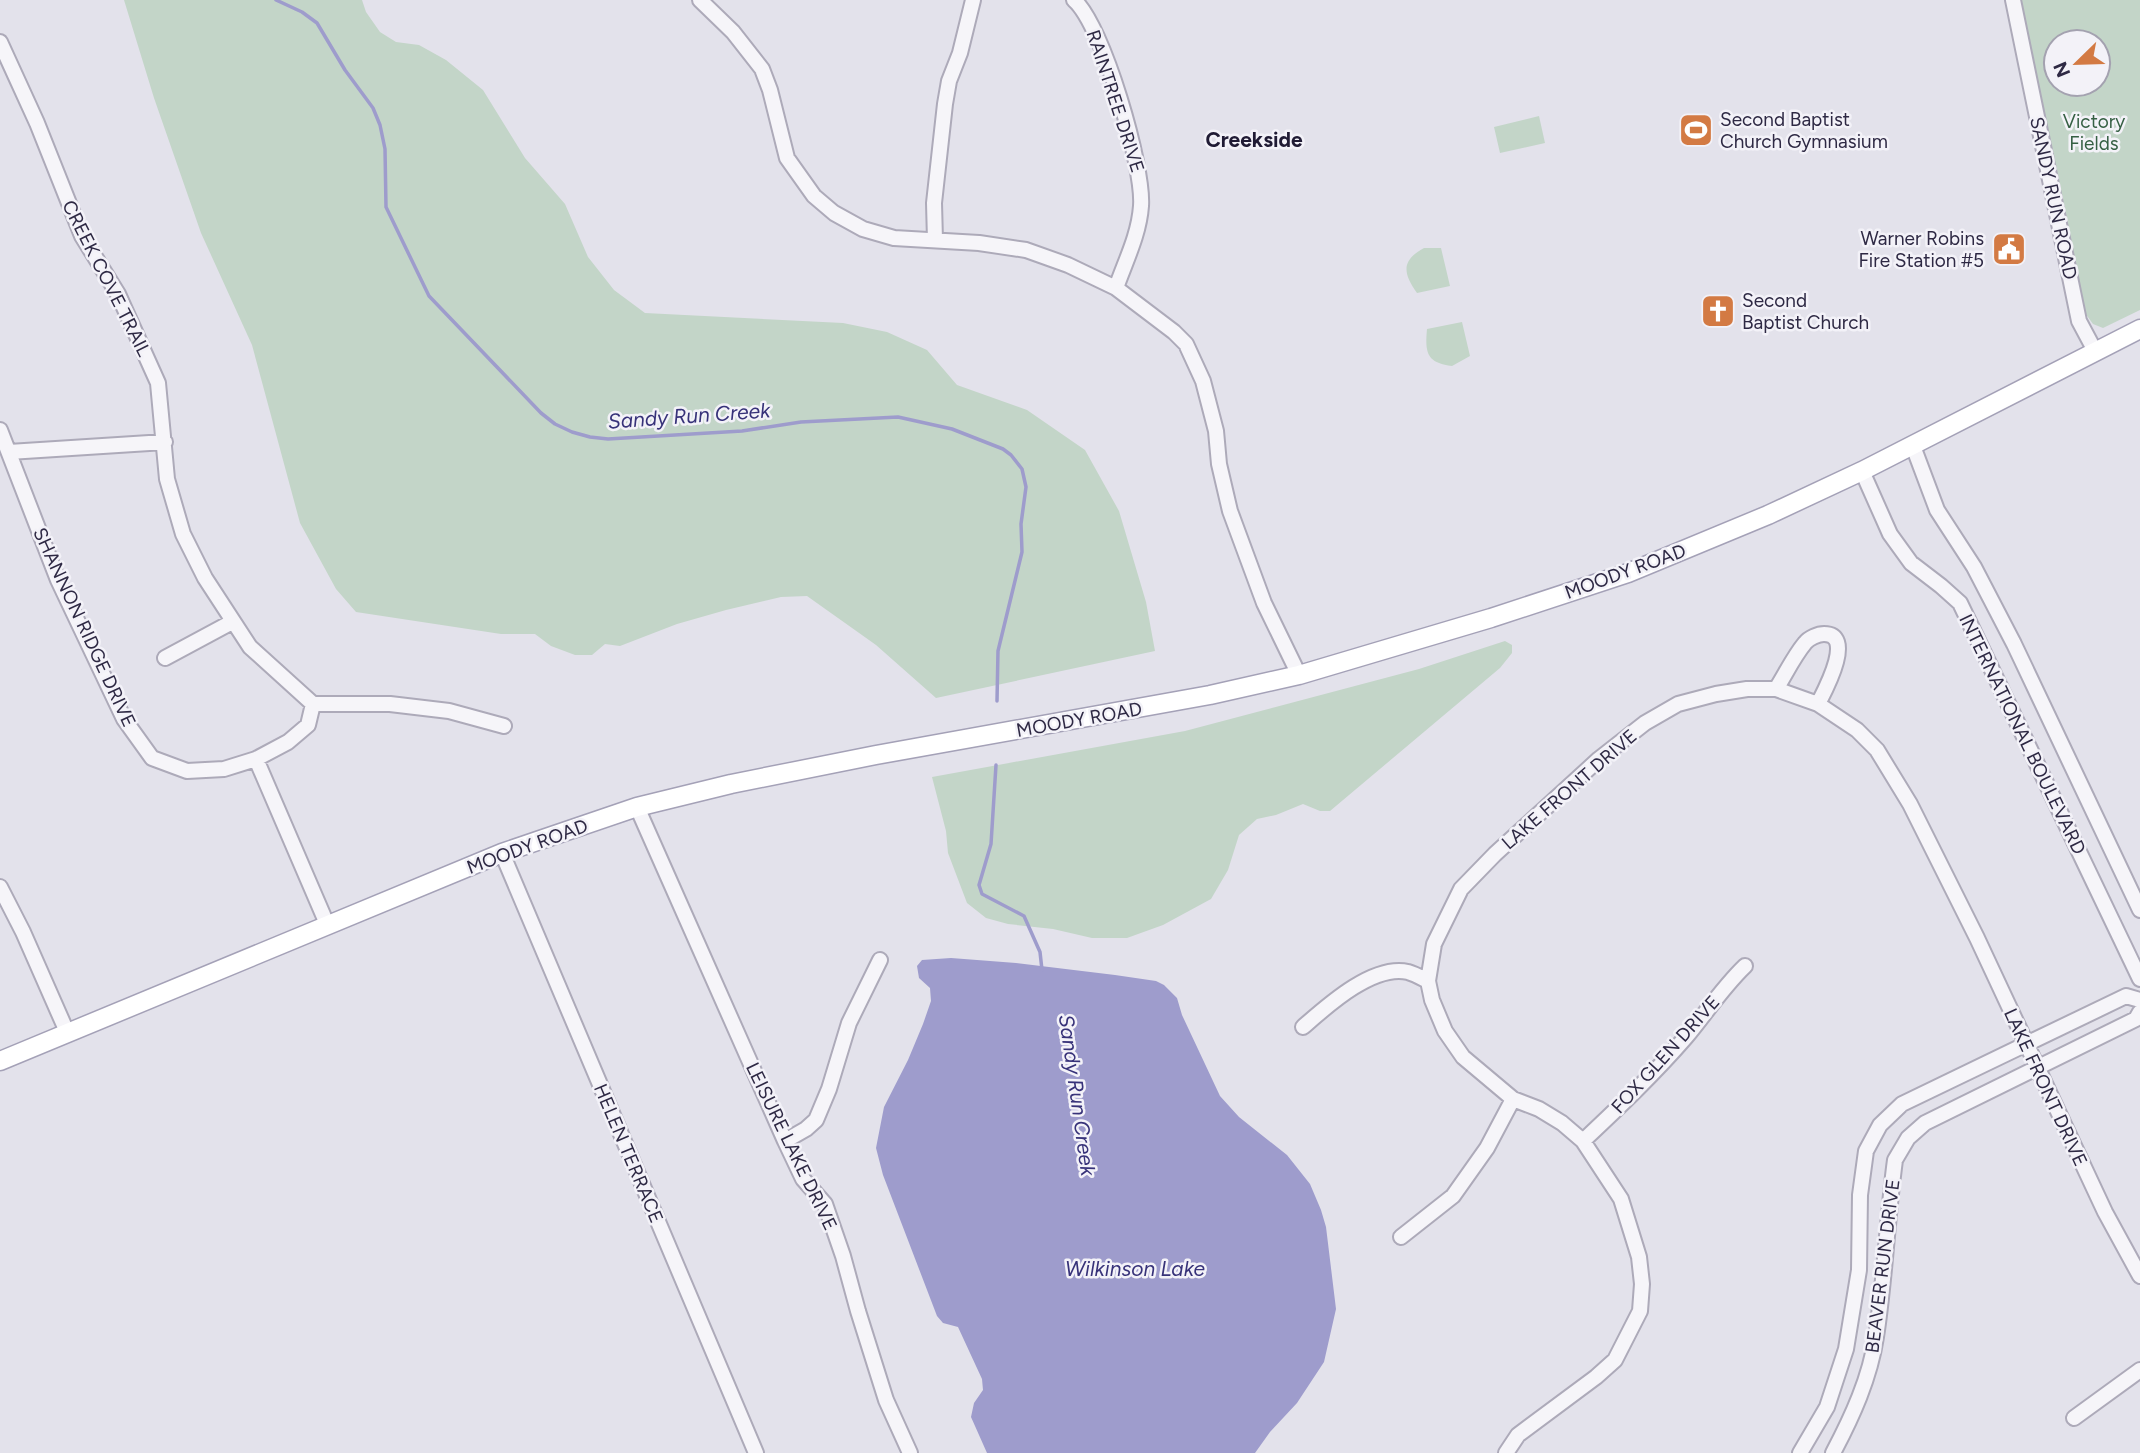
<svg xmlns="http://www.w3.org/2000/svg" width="2140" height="1453" font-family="Figtree,sans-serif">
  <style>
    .green { fill: #c3d5c8; fill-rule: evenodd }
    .water { fill: #9e9ccc }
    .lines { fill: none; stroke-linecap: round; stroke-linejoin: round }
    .stream { stroke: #9e9ccc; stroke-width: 3.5 }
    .minor-casing { stroke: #adaab9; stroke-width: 18 }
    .major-casing { stroke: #a4a1b7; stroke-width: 21 }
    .minor { stroke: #f6f5f9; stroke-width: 14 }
    .major { stroke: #fff; stroke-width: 18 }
    .labels { text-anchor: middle; stroke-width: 5; stroke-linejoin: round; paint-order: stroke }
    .street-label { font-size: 19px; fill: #2e2944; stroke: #f3f2f8 }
    .poi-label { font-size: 19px; fill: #2e2944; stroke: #f3f2f8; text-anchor: start }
    .park-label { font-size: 19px; fill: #366044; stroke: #f3f2f8 }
    .neighbourhood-label { font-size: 21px; font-weight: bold; fill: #201b34; stroke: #f3f2f8 }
    .water-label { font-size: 21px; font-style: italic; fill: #373279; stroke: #f3f2f8 }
  </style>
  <rect width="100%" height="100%" fill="#e3e2eb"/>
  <!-- green -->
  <path class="green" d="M 124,0 L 362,0 L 366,12 L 380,32 L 396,42 L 419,45 L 446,60 L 483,90 L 525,158 L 565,204 L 588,257 L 614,290 L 645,313 L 843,323 L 887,332 L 927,350 L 957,385 L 1027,410 L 1085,450 L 1119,511 L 1146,602 L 1155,651 L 936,698 L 876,645 L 807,596 L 781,597 L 726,610 L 677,624 L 620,646 L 605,644 L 592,655 L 575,655 L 551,646 L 535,634 L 501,634 L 356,612 L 336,589 L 300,523 L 252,345 L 201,233 L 154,98 Z
    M 2020,0 L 2140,0 L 2140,310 L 2103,328 L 2093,324 L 2085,313 ZM 2056,42 L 2098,42 L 2098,84 L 2056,84 Z
    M 1539,116 L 1545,143 L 1500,153 L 1494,127 Z
    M 1424,248 L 1441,248 L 1450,286 L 1417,293 C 1402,272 1402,260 1424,248 Z
    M 1462,322 L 1470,356 L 1452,366 C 1426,363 1425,352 1427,329 Z
    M 1505,641 L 1512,645 L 1512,653 L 1500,668 L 1330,811 L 1320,811 L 1303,804 L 1276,815 L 1257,819 L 1239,835 L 1228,870 L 1211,899 L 1163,925 L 1127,938 L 1092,938 L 1053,929 L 1008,924 L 986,918 L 967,903 L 948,853 L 946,831 L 932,777 L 1185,731 L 1419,669 Z"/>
  <!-- water -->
  <path class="water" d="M 951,958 L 1016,963 L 1115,975 L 1156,981 L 1164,985 L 1177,998 L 1182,1015 L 1220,1096 L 1239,1117 L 1287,1155 L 1310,1184 L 1321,1210 L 1326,1227 L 1336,1309 L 1324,1362 L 1297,1403 L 1270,1432 L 1255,1453 L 987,1453 L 971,1417 L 974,1403 L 983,1390 L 982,1379 L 958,1327 L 943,1323 L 937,1316 L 883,1175 L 876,1148 L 884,1107 L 908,1060 L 923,1024 L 931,1001 L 930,988 L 919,978 L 917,966 L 922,960 Z"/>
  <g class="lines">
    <!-- stream -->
    <path class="stream" d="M 276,0 L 302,12 L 317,23 L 345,70 L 373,108 L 380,125 L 385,149 L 386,207 L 429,296 L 541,413 L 555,424 L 572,432 L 590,437 L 608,439 L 742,431 L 801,422 L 898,417 L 952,429 L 1003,449 L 1011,455 L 1022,469 L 1026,487 L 1021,524 L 1022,552 L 998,651 L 997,701
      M 996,765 L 991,844 L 979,885 L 982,894 L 1024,916 L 1040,952 L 1042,970"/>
    <!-- minor casing -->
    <g class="minor-casing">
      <path id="minor" d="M 700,0 L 733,32 L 762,69 L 770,90 L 787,158 L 814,196 L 834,213 L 863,229 L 894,238 L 979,243 L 1026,250 L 1068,265 L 1116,288 L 1174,332 L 1186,344 L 1203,381 L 1216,431 L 1219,464 L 1230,511 L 1264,603 L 1299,675
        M 1074,0 C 1103,25 1144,167 1141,206 C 1139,235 1125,262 1116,288
        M 2013,0 L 2079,321 L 2095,351
        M 0,42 L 37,123 L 82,236 L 118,294 L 158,383 L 167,479 L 183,534 L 205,578 L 250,647 L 313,704 L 390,704 L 449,711 L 504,726
        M 935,240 L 934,203 L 945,104 L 949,81 L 960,53 L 973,0
        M 0,430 L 58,580 L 124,719 L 152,758 L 187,771 L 224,769 L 256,759 L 288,742 L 308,725 L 313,704
        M 1913,446 L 1937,510 L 1974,567 L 2014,644 L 2140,910
        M 9,452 L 165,442
        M 1862,471 L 1890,534 L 1911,563 L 1941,586 L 1960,603 L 2140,979
        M 165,658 L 232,622
        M 1776,689 C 1785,675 1794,656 1805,643 C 1809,638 1818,634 1824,634 C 1856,634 1824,692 1818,704
        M 256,759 L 327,924
        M 637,807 L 785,1141 L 803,1179 L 825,1204 L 843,1256 L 858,1311 L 886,1400 L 910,1453
        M 502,853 L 756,1453
        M 0,887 L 23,932 L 67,1032
        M 1303,1027 C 1327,1006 1373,964 1408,972 C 1415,974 1422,978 1428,981
        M 785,1141 L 806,1129 L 816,1120 L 829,1089 L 849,1023 L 880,960
        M 1583,1141 C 1618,1108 1654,1074 1686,1037 C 1706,1013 1723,987 1745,966
        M 1401,1237 L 1453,1196 L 1487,1148 L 1513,1099
        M 2074,1418 L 2140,1370
        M 1506,1453 L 1518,1435 L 1596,1377 L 1615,1360 L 1640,1311 L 1642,1284 L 1639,1257 L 1621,1199 L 1583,1141 L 1562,1123 L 1539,1109 L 1513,1099 L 1463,1057 L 1445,1031 L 1432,1000 L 1428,981 L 1434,944 L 1461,889 L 1495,854 L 1599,759 L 1645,723 L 1678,704 L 1716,694 L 1747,689 L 1776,689 L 1818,704 L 1857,730 L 1877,750 L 1910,804 L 1977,938 L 2105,1212 L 2140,1276
        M 1800,1453 L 1827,1407 L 1846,1349 L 1859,1270 L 1860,1195 L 1866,1151 L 1880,1125 L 1902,1104 L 2126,996 L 2140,1000
        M 1833,1453 C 1852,1417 1870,1378 1876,1337 C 1885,1279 1887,1219 1895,1160 L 1908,1138 L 1925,1123 L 2136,1019 L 2140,1012"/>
    </g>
    <!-- major casing -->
    <g class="major-casing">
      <path id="major" d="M 0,1061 L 502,853 L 637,807 L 731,784 L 876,755 L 1210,695 L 1299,675 L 1491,618 L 1628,573 L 1768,515 L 1862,471 L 2140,329"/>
    </g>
    <!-- minor -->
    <use href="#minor" class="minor"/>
    <!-- major -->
    <use href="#major" class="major"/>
  </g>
  <!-- icons -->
  <defs>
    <g id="stadium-square" transform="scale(1.75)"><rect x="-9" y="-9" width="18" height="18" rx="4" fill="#d37a43" stroke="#f3f2f8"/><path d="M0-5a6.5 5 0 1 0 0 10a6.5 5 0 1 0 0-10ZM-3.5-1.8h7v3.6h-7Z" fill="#fff"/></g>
    <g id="civic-square" transform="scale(1.75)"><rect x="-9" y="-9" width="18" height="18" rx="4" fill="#d37a43" stroke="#f3f2f8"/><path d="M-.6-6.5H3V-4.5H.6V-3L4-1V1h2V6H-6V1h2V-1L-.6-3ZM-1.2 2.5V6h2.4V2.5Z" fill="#fff"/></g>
    <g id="church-square" transform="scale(1.75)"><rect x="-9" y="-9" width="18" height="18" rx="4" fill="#d37a43" stroke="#f3f2f8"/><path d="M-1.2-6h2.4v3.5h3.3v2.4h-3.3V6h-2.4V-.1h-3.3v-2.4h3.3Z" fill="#fff"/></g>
  </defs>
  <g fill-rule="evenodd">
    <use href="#stadium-square" x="1696" y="130"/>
    <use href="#civic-square" x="2009" y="249"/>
    <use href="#church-square" x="1718" y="311"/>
  </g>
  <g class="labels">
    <!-- street labels -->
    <g class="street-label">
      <text transform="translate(1116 101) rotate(72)" y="7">RAINTREE DRIVE</text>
      <text transform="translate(2054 198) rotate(78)" y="7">SANDY RUN ROAD</text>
      <text transform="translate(107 278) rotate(63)" y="7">CREEK COVE TRAIL</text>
      <text transform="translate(1625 571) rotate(-20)" y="7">MOODY ROAD</text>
      <text transform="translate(85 627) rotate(65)" y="7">SHANNON RIDGE DRIVE</text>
      <text transform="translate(1079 719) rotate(-10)" y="7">MOODY ROAD</text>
      <text transform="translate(2023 734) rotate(64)" y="7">INTERNATIONAL BOULEVARD</text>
      <text transform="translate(1569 789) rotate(-41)" y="7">LAKE FRONT DRIVE</text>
      <text transform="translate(527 846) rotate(-20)" y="7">MOODY ROAD</text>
      <text transform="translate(1665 1054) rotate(-48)" y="7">FOX GLEN DRIVE</text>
      <text transform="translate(2046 1087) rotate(65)" y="7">LAKE FRONT DRIVE</text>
      <text transform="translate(792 1146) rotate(64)" y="7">LEISURE LAKE DRIVE</text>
      <text transform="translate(629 1153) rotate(67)" y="7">HELEN TERRACE</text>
      <text transform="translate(1882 1266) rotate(-83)" y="7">BEAVER RUN DRIVE</text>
    </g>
    <!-- poi labels -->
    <g class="poi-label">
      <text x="1720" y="126">Second Baptist<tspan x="1720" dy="22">Church Gymnasium</tspan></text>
      <text x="1984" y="245" text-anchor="end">Warner Robins<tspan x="1984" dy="22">Fire Station #5</tspan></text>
      <text x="1742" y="307">Second<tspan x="1742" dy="22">Baptist Church</tspan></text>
    </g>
    <!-- park labels -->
    <g class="park-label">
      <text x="2094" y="128">Victory<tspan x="2094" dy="22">Fields</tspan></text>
    </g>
    <!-- neighbourhood labels -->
    <g class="neighbourhood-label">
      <text x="1254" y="147">Creekside</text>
    </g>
    <!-- water labels -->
    <g class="water-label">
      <text transform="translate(689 416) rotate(-4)" y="7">Sandy Run Creek</text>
      <text transform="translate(1077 1095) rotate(82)" y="7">Sandy Run Creek</text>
      <text x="1135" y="1276">Wilkinson Lake</text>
    </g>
  </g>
  <!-- north arrow -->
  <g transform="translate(2077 63) rotate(247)"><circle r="33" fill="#f3f2f8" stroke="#a4a2b0" stroke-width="2"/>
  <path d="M0-5L12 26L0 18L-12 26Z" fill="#d37a43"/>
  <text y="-10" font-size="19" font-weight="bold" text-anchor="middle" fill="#2e2944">N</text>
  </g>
</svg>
